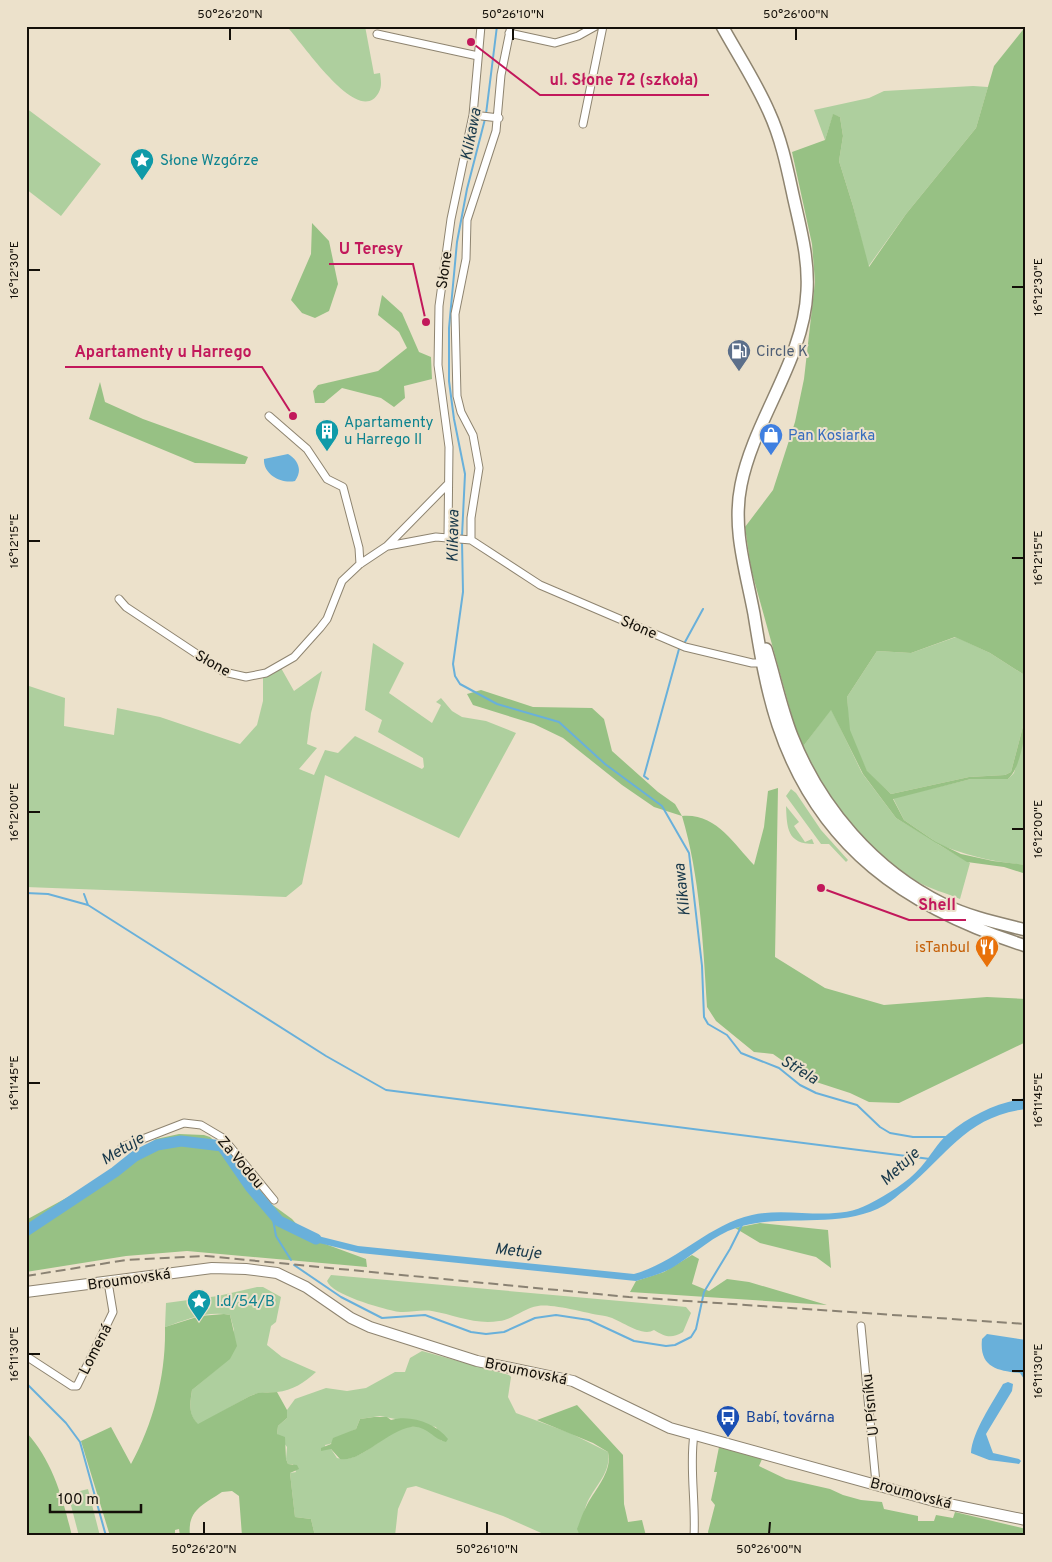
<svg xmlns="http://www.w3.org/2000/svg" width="1052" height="1562" font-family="Overpass,sans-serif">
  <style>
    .green { fill: #aecf9e; fill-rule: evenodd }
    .forest { fill: #97c184 }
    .water { fill: #69b0da }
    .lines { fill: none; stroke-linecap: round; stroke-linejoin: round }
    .stream { stroke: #69b0da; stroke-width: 2 }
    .river { stroke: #69b0da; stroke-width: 11 }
    .minor-casing { stroke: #8e8470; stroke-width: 9 }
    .secondary-casing { stroke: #8e8470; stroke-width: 12 }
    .trunk-casing { stroke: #8e8470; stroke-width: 14 }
    .minor { stroke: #fff; stroke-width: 7 }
    .secondary { stroke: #fff; stroke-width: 10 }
    .trunk { stroke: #fff; stroke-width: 11 }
    .rail { stroke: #8a8273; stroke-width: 2; stroke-dasharray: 10 5; stroke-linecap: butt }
    .ticks { fill: none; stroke: #141009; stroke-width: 2 }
    .labels { text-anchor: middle; stroke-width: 4; stroke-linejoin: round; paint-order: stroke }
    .culture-label { font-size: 15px; fill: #0d838f; stroke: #ece1cb; text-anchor: start }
    .street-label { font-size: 15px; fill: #141009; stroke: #ece1cb }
    .service-label { font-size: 15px; fill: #4e5e75; stroke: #ece1cb; text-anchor: start }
    .shop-label { font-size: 15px; fill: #366cbe; stroke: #ece1cb; text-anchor: start }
    .food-label { font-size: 15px; fill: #c56008; stroke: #ece1cb; text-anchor: end }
    .transit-label { font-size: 15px; fill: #164399; stroke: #ece1cb; text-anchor: start }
    .water-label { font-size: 16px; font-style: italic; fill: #18384a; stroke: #ece1cb }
    .leader { fill: none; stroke: #c2185b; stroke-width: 2 }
    .callout-dot { fill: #c2185b; stroke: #ece1cb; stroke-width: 2 }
    .callout-label { font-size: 16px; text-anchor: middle; font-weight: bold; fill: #c2185b; stroke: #ece1cb; stroke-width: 4; stroke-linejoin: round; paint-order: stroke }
    .neatline { fill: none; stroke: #141009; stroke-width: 2 }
    .ticks-label { font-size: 12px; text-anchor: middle; fill: #141009 }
  </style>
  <rect width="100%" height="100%" fill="#ece1cb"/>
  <!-- green -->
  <path class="green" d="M 286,26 L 365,26 L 374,74 L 380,73 C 381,80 382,86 379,92 C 359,131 299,37 286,26 Z
    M 973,86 L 988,87 L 976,128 L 906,214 L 868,267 L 853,206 L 839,161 L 843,136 L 840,117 L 833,115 L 825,140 L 814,110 L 869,98 L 884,91 Z
    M 26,108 L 101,164 L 61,216 L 26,189 Z
    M 956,637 L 990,653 L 1026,676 L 1026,715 L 1011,772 L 1005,775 L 969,777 L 891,794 L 867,772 L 849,730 L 847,697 L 877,651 L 911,653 Z
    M 373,643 L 404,663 L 389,693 L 432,723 L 441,705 L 436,702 L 441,698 L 452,711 L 462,717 L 486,721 L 516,733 L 459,838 L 325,775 L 302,884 L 286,897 L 26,887 L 26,685 L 65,698 L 64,726 L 114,735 L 117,708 L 160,717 L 240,744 L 257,725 L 263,701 L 263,677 L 273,674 L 281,668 L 294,691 L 322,671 L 311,713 L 307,744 L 317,748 L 299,769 L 314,775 L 325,750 L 338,753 L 355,736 L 422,769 L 424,767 L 423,758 L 378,732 L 382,720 L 365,710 Z
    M 831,709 L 862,773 L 896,818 L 936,842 L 904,820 L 893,798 L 971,779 L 1008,779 L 1014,773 L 1026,730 L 1026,865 C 994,862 966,856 936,843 L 970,863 L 960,899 C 946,893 930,889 918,882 C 866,850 828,802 801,749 Z
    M 791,789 L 796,793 L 821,830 L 848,860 L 846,862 L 829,844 L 821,844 L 786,796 Z
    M 786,806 L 799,822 L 794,826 L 805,842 L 812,839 L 814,844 C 787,844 787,828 786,806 Z
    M 331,1275 L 676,1306 L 686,1307 L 691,1313 L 683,1332 C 671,1339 666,1337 654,1330 C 641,1338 619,1318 605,1316 C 589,1314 552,1303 538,1306 C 524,1308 512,1320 499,1321 C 475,1325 455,1315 432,1311 C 420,1309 405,1314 394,1311 C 381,1308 332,1295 327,1281 Z
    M 257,1287 L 263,1287 L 281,1297 L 276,1322 L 271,1326 L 267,1345 L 282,1357 L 316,1372 C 305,1382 292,1391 277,1392 C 267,1393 259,1392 250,1396 L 198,1425 C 188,1414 190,1404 192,1390 L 223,1364 L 234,1330 L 230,1315 C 208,1310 185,1320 165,1327 L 166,1303 L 218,1296 Z
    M 422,1351 L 509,1375 L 511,1377 L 508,1397 L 516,1413 L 570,1433 L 608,1452 C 612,1475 591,1488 585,1509 C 582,1517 581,1527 580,1536 L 548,1536 L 503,1516 L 416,1486 L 407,1488 L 398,1509 L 395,1536 L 315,1536 L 311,1519 L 295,1517 L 290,1473 L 296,1472 L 293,1464 L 288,1464 L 286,1459 L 287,1447 L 277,1434 L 278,1426 L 287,1418 L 287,1410 L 295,1399 L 326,1388 L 347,1391 L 366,1388 L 395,1372 L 405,1372 L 410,1358 ZM 380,1416 L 436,1427 L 442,1441 C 437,1437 432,1431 426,1429 C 391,1415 368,1466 337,1458 L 331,1449 L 326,1449 L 325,1445 C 335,1444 346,1434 356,1429 L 360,1419 Z
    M 88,1489 L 100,1536 L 79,1536 L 68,1494 Z"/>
  <!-- forest -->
  <path class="forest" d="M 1026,26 L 1026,676 L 990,653 L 955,637 L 911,653 L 877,651 L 847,697 L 850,730 L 867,771 L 891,794 L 969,777 L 1005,775 L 1011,772 L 1026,715 C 1026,731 1021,768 1008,779 L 971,779 L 893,799 L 904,820 L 936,842 L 961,854 L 993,861 L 1026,865 L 1026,874 L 1004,867 L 967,862 L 896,818 L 863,774 L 831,710 L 801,749 L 751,569 L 745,527 L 773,490 L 795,422 L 804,379 L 815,282 L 812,244 L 792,152 L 825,140 L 833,114 L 840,117 L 843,136 L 839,161 L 853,206 L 869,267 L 906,214 L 976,128 L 994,66 Z
    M 312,223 L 329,241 L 338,284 L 329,311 L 315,318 L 302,313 L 291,300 L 311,254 Z
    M 382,295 L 402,313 L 419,352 L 431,357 L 432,379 L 404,386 L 405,398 L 394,407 L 381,398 L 342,388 L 324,403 L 315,403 L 313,391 L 318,385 L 378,371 L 407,348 L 399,332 L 378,315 Z
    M 100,382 L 105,402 L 143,419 L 248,457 L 245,464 L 195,463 L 89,419 Z
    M 481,690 L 533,707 L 592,708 L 604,719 L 612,751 L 658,792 L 675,804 L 682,816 C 716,813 733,843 754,865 L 764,827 L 768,791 L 778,788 L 775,957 L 825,988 L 884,1005 L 987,997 L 1026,999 L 1026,1042 L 899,1103 L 869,1102 L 850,1093 L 810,1080 L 773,1054 L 754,1052 L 716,1021 L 707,1007 C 703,943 700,877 682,816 L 654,807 L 622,785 L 563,738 L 534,724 L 473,705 L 467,694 Z
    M 179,1134 L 204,1135 L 210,1137 L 240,1164 L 270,1203 L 292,1219 L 309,1238 L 366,1259 L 367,1267 L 187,1251 L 126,1256 L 26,1272 L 26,1220 L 79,1191 L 156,1139 Z
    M 760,1223 L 828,1230 L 831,1268 L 816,1257 L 760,1243 L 735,1228 Z
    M 692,1255 L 699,1259 L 692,1284 L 709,1291 L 727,1279 L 749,1282 L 827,1305 L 630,1292 L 636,1281 L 664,1272 Z
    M 224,1314 L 230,1315 L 237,1346 L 230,1359 L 192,1390 C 190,1403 188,1414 198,1424 L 250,1396 L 258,1393 L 277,1392 L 287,1410 L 287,1418 L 278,1426 L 277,1434 L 285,1437 L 286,1459 L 288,1464 L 297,1465 L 299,1469 L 290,1473 L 295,1517 L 311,1519 L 315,1536 L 242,1536 L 239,1496 L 232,1491 L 222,1492 C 203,1505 187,1510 190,1536 L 180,1536 L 179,1529 L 175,1530 L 175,1536 L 110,1536 L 81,1441 L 111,1427 L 131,1464 C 154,1422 166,1374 165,1327 L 200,1316 Z
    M 577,1405 L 623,1455 L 624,1504 L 628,1522 L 642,1520 L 646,1536 L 580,1536 L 577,1529 C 580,1522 582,1514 586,1507 C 594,1490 613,1472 608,1452 L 593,1443 L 537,1420 Z
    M 374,1417 L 387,1417 L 391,1420 C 410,1414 436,1423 448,1439 L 446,1442 C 433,1439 426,1425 411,1427 C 386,1431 361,1463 340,1459 L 331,1449 L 321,1451 L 321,1448 L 331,1444 L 333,1438 L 356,1429 L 360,1419 Z
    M 26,1432 C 53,1461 63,1499 72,1536 L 26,1536 Z
    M 719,1447 L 762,1459 L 759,1466 L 786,1479 L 830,1489 L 843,1495 L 861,1500 L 882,1502 L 884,1509 L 918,1516 L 918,1521 L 934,1521 L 936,1515 L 953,1518 L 955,1512 L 1026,1529 L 1026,1536 L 709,1536 L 708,1532 L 715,1505 L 711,1500 L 717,1472 L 714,1472 Z"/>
  <!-- water -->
  <path class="water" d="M 288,454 C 298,460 303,470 295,481 C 281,484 263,474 264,459 Z
    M 1026,1098 L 1026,1109 C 967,1116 948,1154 906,1189 C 899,1194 892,1201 885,1205 C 839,1231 784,1212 736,1228 C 714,1235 697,1252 678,1264 C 666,1273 651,1276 636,1281 L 360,1253 L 319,1243 L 302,1232 L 358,1246 L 634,1274 C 677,1262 708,1225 752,1215 C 790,1206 834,1223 869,1204 C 888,1194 907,1183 921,1167 C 930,1157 937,1143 948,1134 C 971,1115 996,1103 1026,1098 Z
    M 987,1334 L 1026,1340 L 1026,1382 L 1020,1373 C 997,1371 979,1367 982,1339 Z
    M 1008,1382 L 1013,1384 L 1012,1391 L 986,1434 L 993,1453 L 1019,1459 L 1021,1461 L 1019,1464 L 989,1460 L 971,1453 C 972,1432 993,1402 1003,1384 Z"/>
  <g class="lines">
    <!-- stream -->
    <path class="stream" d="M 486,114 L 497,26
      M 462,536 L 465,474 L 454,419 L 449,381 L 449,328 L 457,242 L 467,189 L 485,119
      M 462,541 L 463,592 L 453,664 L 455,676 L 460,684 L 497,704 L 559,722 L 605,764 L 662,806 L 689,853 L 702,966 L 704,1017 L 708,1024 L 727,1035 L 741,1053 L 779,1068 L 800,1085 L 816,1093 L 857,1105 L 880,1127 L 890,1133 L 913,1137 L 946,1137
      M 685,642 L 703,609
      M 648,779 L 644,776 L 679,649
      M 26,893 L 48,894 L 88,905 L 326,1056 L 386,1090 L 930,1159
      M 84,894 L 88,905
      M 272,1214 L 276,1236 L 291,1260
      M 294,1265 L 341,1297 L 382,1318 L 425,1315 L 471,1332 L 486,1334 L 504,1332 L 535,1318 L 556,1315 L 589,1320 L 634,1341 L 666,1346 L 675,1345 L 691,1337 L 696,1329 L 704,1292 L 730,1249 L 742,1225
      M 26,1383 L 66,1423 L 80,1442 L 106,1536"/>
    <!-- river -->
    <path class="river" d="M 26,1231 L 115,1172 L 135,1156 L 157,1145 L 181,1141 L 222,1146 L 251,1188 L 279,1221 L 316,1239"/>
    <!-- minor casing -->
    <g class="minor-casing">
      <path id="minor" d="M 509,33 L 555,43 L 578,36 L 596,26
        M 377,34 L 478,56
        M 473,115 L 499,118
        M 583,124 L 603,26
        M 269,416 L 307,449 L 327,479 L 343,487 L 359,548 L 360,564
        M 448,536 L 449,447 L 438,365 L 439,306 L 451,219 L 473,115 L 481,26
        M 471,540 L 471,518 L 479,468 L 473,435 L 461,412 L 457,396 L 455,314 L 466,259 L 467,220 L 496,131 L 501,75 L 511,26
        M 471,540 L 540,585 L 685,647 L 752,663 L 762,663
        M 388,546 L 436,537 L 471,540
        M 119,599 L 126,607 L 224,672 L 246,677 L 266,673 L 294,657 L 320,628 L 327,619 L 342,581 L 360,564 L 387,546 L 447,485
        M 122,1147 L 184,1123 L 201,1125 L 223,1138 L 274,1200
        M 861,1326 L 876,1483
        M 26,1356 L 72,1386 L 77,1386 L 113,1312 L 108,1282
        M 694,1536 C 696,1503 689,1465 694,1435"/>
    </g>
    <!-- secondary casing -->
    <g class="secondary-casing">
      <path id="secondary" d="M 26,1292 L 212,1268 L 246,1269 L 277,1273 L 306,1287 L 351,1318 L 370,1327 L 477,1361 L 573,1381 L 670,1428 L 934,1501 L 1026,1520"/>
    </g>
    <!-- trunk casing -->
    <g class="trunk-casing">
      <path id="trunk" d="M 722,26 C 738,55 756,82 769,112 C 781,138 787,167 793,195 C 800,227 809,258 807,291 C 804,360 754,419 741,485 C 732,529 746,571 754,614 C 760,651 766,689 778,725 C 819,848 907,908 1026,946
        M 766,649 C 775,678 781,708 792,736 C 820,807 874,870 943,904 C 969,917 998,923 1026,930"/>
    </g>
    <!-- minor -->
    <use href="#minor" class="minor"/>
    <!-- secondary -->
    <use href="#secondary" class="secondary"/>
    <!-- trunk -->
    <use href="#trunk" class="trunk"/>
    <!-- rail -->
    <path class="rail" d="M 26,1276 L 126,1260 L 206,1256 L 629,1297 L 1026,1324"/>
  </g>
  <!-- ticks -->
  <path class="ticks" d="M 230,40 L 230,28M 513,40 L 513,28M 796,40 L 796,28M 28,270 L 40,270M 1012,287 L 1024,287M 28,541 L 40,541M 1012,558 L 1024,558M 28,812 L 40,812M 1012,829 L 1024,829M 28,1083 L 40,1083M 1012,1100 L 1024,1100M 28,1354 L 40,1354M 1012,1371 L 1024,1371M 204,1534 L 204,1522M 487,1534 L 487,1522M 769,1534 L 770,1522"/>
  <!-- icons -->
  <defs>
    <g id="sight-pin" transform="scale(1.25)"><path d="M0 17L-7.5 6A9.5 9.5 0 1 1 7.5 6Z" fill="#0f9aa8" stroke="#ece1cb"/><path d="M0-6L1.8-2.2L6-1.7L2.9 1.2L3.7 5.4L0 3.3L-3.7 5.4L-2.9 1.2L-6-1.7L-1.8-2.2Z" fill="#fff"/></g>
    <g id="fuel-pin" transform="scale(1.25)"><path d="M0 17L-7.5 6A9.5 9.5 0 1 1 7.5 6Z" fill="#5c6f8a" stroke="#ece1cb"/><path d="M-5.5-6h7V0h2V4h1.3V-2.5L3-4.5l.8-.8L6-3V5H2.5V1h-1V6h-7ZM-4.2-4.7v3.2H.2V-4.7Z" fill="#fff"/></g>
    <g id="building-pin" transform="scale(1.25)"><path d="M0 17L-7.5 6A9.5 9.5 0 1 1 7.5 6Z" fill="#0f9aa8" stroke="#ece1cb"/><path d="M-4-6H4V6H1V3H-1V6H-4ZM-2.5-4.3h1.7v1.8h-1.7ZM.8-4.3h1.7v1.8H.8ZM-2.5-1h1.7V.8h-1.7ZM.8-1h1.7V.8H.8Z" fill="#fff"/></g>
    <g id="shop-pin" transform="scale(1.25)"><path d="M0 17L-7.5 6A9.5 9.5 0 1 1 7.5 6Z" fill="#3f7fe0" stroke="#ece1cb"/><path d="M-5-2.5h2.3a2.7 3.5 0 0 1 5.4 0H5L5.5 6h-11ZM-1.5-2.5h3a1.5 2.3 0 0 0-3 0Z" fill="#fff"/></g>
    <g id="restaurant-pin" transform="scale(1.25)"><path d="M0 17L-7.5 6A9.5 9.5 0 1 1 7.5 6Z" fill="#e8710a" stroke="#ece1cb"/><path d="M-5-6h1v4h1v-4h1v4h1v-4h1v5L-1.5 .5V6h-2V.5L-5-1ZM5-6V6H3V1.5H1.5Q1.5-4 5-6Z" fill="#fff"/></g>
    <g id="bus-pin" transform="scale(1.25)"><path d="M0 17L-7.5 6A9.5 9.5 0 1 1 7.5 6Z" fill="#1a4fb4" stroke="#ece1cb"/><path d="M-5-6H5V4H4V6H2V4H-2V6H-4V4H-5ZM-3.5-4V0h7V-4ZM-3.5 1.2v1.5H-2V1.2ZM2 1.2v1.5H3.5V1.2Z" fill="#fff"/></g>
  </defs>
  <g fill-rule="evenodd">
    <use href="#sight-pin" x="142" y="160"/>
    <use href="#fuel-pin" x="739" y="351"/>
    <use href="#building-pin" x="327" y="431"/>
    <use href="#shop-pin" x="771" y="435"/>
    <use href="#restaurant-pin" x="987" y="947"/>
    <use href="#sight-pin" x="199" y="1301"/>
    <use href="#bus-pin" x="728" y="1417"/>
  </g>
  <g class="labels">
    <!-- culture labels -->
    <g class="culture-label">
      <text x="160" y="165">Słone Wzgórze</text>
      <text x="344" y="427">Apartamenty<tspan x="344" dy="17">u Harrego II</tspan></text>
      <text x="216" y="1306">I.d/54/B</text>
    </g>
    <!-- street labels -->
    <g class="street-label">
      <text transform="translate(444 270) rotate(-82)" y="5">Słone</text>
      <text transform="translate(639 627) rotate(23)" y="5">Słone</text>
      <text transform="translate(213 663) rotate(29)" y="5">Słone</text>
      <text transform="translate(241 1162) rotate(50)" y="5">Za Vodou</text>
      <text transform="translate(129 1279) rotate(-8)" y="5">Broumovská</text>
      <text transform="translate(95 1349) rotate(-63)" y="5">Lomená</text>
      <text transform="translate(526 1371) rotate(12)" y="5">Broumovská</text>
      <text transform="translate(870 1405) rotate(-96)" y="5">U Písníku</text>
      <text transform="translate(911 1493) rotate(15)" y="5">Broumovská</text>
    </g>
    <!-- service labels -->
    <g class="service-label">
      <text x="756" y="356">Circle K</text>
    </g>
    <!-- shop labels -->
    <g class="shop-label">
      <text x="788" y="440">Pan Kosiarka</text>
    </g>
    <!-- food labels -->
    <g class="food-label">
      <text x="970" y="952">isTanbul</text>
    </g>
    <!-- transit labels -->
    <g class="transit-label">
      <text x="746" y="1422">Babí, továrna</text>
    </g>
    <!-- water labels -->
    <g class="water-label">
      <text transform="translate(470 134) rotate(-79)" y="6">Klikawa</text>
      <text transform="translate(452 536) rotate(-89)" y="6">Klikawa</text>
      <text transform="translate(681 890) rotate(-96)" y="6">Klikawa</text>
      <text transform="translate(800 1069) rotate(31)" y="6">Střela</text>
      <text transform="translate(122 1148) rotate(-31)" y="6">Metuje</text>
      <text transform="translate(899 1166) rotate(-43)" y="6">Metuje</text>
      <text transform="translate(518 1250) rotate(6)" y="6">Metuje</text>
    </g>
  </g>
  <!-- callouts -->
  <path class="leader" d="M471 42L540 95H709M426 322L413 264H329M293 416L262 367H65M821 888L909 920H966"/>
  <g class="callout-dot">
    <circle cx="471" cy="42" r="5"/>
    <circle cx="426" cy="322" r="5"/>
    <circle cx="293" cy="416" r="5"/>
    <circle cx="821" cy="888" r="5"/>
  </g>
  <g class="callout-label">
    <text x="624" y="85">ul. Słone 72 (szkoła)</text>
    <text x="371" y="254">U Teresy</text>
    <text x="163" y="357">Apartamenty u Harrego</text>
    <text x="937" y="910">Shell</text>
  </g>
  <!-- border -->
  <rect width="1052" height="1562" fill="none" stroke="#ece1cb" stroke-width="55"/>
  <!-- scale -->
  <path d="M50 1504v8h91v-8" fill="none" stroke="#141009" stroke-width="2.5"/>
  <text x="58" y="1504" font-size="15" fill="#141009" stroke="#ece1cb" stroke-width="4" paint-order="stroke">100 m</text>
  <rect x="28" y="28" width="996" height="1506" class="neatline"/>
  <g class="ticks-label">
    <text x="230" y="18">50°26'20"N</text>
    <text x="513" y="18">50°26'10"N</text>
    <text x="796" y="18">50°26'00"N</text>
    <text transform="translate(14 270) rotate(-90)" y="4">16°12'30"E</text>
    <text transform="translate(1038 287) rotate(-90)" y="4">16°12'30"E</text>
    <text transform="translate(14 541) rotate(-90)" y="4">16°12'15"E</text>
    <text transform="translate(1038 558) rotate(-90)" y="4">16°12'15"E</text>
    <text transform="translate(14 812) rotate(-90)" y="4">16°12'00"E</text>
    <text transform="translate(1038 829) rotate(-90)" y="4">16°12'00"E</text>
    <text transform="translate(14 1083) rotate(-90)" y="4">16°11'45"E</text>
    <text transform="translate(1038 1100) rotate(-90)" y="4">16°11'45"E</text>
    <text transform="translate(14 1354) rotate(-90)" y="4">16°11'30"E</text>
    <text transform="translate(1038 1371) rotate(-90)" y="4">16°11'30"E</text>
    <text x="204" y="1553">50°26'20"N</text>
    <text x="487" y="1553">50°26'10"N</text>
    <text x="769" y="1553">50°26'00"N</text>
  </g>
</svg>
